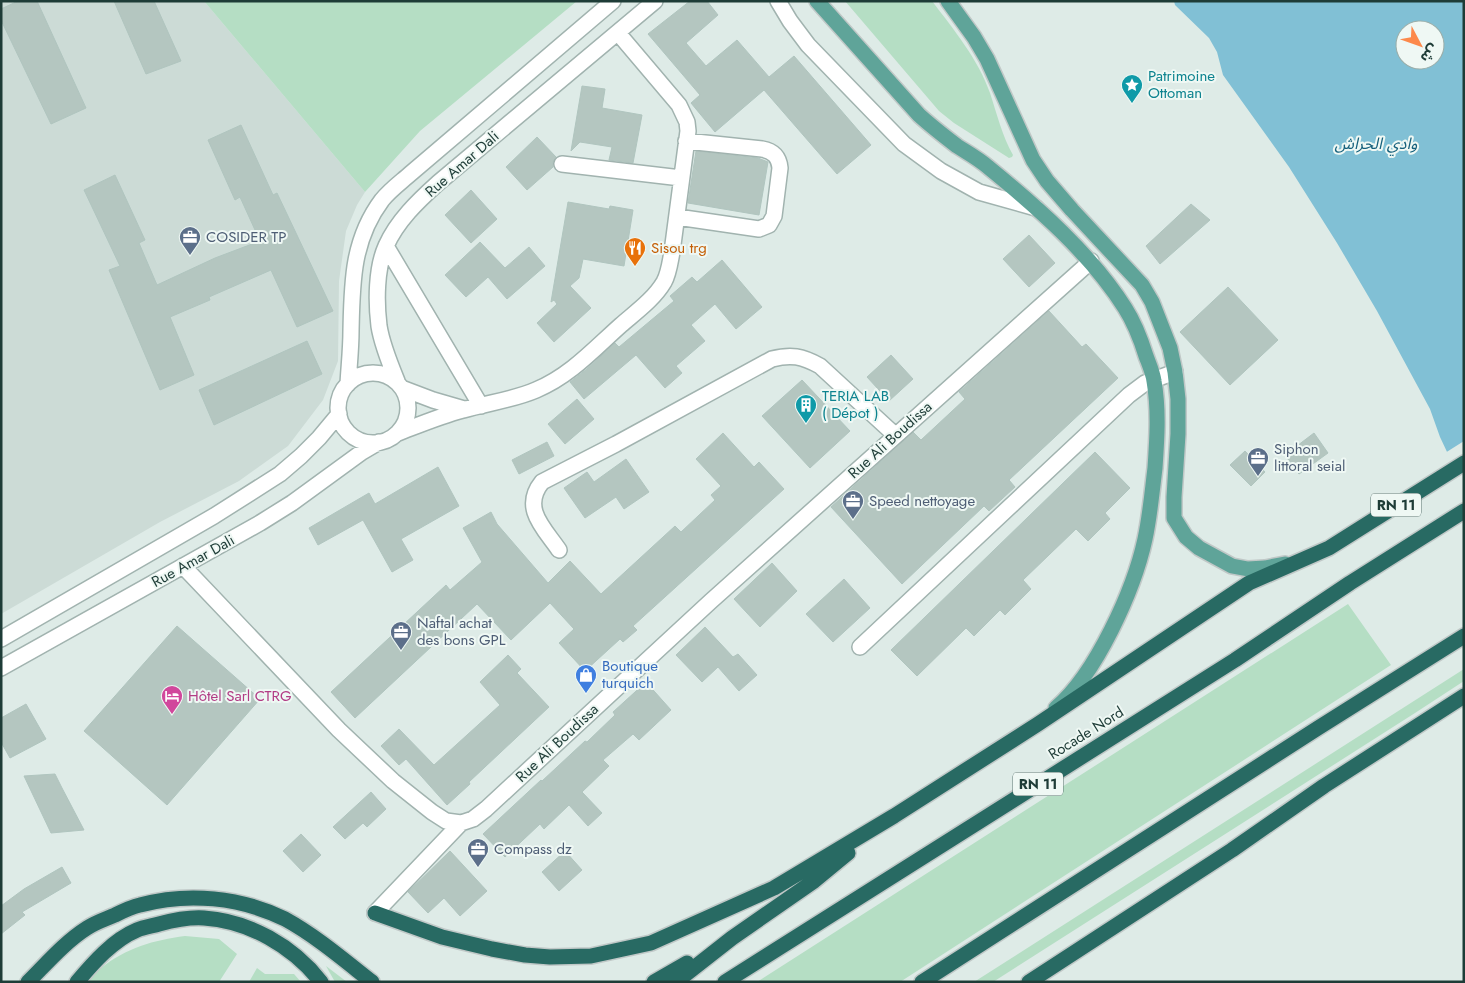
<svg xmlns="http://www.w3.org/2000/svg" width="1465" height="983" font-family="Jost,'Noto Sans Arabic',sans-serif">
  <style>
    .built { fill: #ccdbd6 }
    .green { fill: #b5dec4 }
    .water { fill: #81c0d5; fill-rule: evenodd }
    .pier { fill: #deebe7 }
    .building { fill: #b4c6c0; stroke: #b0c5bf }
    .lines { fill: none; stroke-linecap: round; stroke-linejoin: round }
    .minor-casing { stroke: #a1b3af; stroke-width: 18 }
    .major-casing { stroke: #c0c8c7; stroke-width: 18 }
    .highway-casing { stroke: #c0c8c7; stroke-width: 18 }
    .minor { stroke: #fff; stroke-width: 15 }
    .major { stroke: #5fa499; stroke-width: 15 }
    .highway { stroke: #286a63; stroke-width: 15 }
    .labels { text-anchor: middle; stroke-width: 4; stroke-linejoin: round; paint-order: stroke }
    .shield { fill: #eff8f4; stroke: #5d7470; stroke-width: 1 }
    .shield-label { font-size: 14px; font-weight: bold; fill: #1e3c37 }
    .culture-label { font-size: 15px; fill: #0d838f; stroke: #eff8f4; text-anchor: start }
    .street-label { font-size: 15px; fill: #1e3c37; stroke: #eff8f4 }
    .service-label { font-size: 15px; fill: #4e5e75; stroke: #eff8f4; text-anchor: start }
    .food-label { font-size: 15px; fill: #c56008; stroke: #eff8f4; text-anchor: start }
    .shop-label { font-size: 15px; fill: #366cbe; stroke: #eff8f4; text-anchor: start }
    .hotel-label { font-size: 15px; fill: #b23c85; stroke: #eff8f4; text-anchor: start }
    .water-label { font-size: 16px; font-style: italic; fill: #15607c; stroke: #eff8f4 }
  </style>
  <rect width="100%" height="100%" fill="#deebe7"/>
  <!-- built -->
  <path class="built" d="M 1,1 L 204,1 L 365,192 L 357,205 L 346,231 L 339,281 L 338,361 L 323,400 L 288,446 L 239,481 L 160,522 L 1,614 Z"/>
  <!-- green -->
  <path class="green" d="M 204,1 L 577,1 L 420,131 L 365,192 Z
    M 845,1 L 932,1 C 954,30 978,59 990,93 C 997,114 1002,136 1013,155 L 1012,157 L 1009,158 L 954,123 L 939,111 Z
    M 1348,604 L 1391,665 L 900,982 L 757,982 Z
    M 1464,669 L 1464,681 L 1415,713 L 993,982 L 974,982 Z
    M 185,936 L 219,939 L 237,954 L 219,982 L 87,982 C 91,976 96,973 101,968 C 126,948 154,940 185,936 Z
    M 326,966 L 347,982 L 335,982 Z
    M 257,968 L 265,974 L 294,974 L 301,982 L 249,982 Z"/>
  <!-- water -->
  <path class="water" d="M 1174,1 L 1464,1 L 1464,488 L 1440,437 L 1430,409 L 1377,311 L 1337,243 L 1289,167 L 1223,75 L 1217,52 L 1209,38 L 1175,5 ZM 1405,30 L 1435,30 L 1435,60 L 1405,60 Z"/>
  <!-- pier -->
  <path class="pier" d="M 1464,441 L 1464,491 L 1461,490 L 1445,453 Z
    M 1464,562 L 1464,582 L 1454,569 Z"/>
  <!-- building -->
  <path class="building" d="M 18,1 L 37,1 L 86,108 L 51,124 L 1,20 L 1,9 Z
    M 114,1 L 154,1 L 181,61 L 146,74 Z
    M 690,1 L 707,1 L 718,15 L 686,43 L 706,66 L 737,40 L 769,77 L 794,56 L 871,145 L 837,174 L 764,90 L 715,132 L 691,103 L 700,95 L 648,34 Z
    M 582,86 L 605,89 L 602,108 L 642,115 L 633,163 L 609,160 L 612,147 L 580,142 L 571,151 Z
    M 241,125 L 273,195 L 277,193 L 333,311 L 297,327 L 271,270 L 209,297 L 210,300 L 170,317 L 194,375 L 160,390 L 109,270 L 120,266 L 84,190 L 115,175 L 145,240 L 139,243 L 157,285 L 215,258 L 260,241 L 240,197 L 235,200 L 208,140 Z
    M 537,137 L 556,157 L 553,162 L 553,167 L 527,190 L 506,167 Z
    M 696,151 L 758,158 L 768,162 L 759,215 L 688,203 Z
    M 471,190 L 497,219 L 471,243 L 445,215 Z
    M 568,202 L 609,209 L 610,206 L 633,210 L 624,266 L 583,259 L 579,278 L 570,286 L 591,308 L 554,342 L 537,323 L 557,304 L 554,300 L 551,302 Z
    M 1191,204 L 1210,220 L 1160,264 L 1146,246 Z
    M 1029,235 L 1055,263 L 1029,287 L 1003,259 Z
    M 480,242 L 505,268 L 529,247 L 545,266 L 507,299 L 488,277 L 466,297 L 445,275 Z
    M 722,260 L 762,307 L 736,329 L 715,304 L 691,325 L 705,341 L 676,366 L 682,373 L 665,388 L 636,355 L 584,399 L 570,382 L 587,369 L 615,343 L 619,347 L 674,301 L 670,296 L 692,277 L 697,282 Z
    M 1228,287 L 1278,340 L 1230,385 L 1180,332 Z
    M 1049,311 L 1082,347 L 1086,344 L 1118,378 L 1009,480 L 1015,487 L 989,511 L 984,506 L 902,584 L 831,507 L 913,432 L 921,440 L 965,399 L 959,392 Z
    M 307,341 L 322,374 L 214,425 L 199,390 Z
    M 891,355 L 913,379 L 889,401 L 867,377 Z
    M 802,380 L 850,431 L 810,468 L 762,416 Z
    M 577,399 L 594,419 L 565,444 L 548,424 Z
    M 723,433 L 754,467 L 759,462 L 784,489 L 633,626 L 637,630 L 623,642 L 620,639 L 585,671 L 559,643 L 574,629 L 550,603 L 511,640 L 477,604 L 355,718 L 331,692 L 446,585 L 450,590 L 482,562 L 463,528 L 491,512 L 497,524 L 548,583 L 570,561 L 601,594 L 675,526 L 681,532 L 715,500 L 711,495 L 721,486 L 696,459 Z
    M 1314,433 L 1328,453 L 1299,474 L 1285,455 Z
    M 547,442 L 554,456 L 519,474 L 512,460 Z
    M 1245,451 L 1265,472 L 1251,486 L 1230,465 Z
    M 1095,452 L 1130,488 L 1105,513 L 1110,519 L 1088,541 L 1076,529 L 1023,580 L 1031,589 L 1005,615 L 1000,610 L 974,636 L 966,628 L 917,676 L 891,650 Z
    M 626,459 L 649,492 L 624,509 L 616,497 L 585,518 L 564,488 L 587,472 L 594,482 Z
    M 438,467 L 459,506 L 401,539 L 413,560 L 392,572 L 363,520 L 318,545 L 309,528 L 369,493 L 375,504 Z
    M 772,563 L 797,591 L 760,627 L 734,599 Z
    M 844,579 L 870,608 L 833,642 L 806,614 Z
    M 177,626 L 260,699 L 167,805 L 84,731 Z
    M 705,627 L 733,657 L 738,654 L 757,675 L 739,691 L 718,667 L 702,682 L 676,655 Z
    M 508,655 L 521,669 L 517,673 L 549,707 L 469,782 L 470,784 L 447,805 L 406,759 L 399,765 L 381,746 L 399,729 L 434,765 L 500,705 L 480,682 Z
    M 646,682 L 671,710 L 639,740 L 633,734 L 603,760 L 609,766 L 582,792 L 602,813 L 588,826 L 569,805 L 544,829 L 540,824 L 505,857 L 483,834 L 541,780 L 542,781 L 585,741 L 587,742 L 615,715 L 613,712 Z
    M 26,704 L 46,739 L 10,758 L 1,742 L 1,718 Z
    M 55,774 L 62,788 L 84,830 L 51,833 L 24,776 Z
    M 371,792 L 386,809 L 367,827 L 363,823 L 345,839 L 333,827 Z
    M 301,834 L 321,855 L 303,872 L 283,851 Z
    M 450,851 L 487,891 L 460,916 L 444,898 L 428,913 L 408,892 Z
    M 565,851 L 582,870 L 559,891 L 542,872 Z
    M 62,867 L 71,883 L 22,912 L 25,915 L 1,934 L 1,906 L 24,889 Z"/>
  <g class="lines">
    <!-- minor casing -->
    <g class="minor-casing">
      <path id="minor" d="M 778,1 L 790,21 L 808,45 L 904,144 L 941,171 L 979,192 L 1036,208
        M 562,164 L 681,178
        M 677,217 L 759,229 L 769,225 L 774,216 L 780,168 C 779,157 773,151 762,149 L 686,141
        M 386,246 L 481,406
        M338 408a35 35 0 1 1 70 0a35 35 0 1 1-70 0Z
        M 397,381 C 390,364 382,345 379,326 C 376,302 376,268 386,246 C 397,221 418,201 438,183 L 655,1
        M 348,384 C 349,366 351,349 351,331 C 352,283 352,240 382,200 C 390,190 401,182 410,174 L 613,1
        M 404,389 L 433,400 L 464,409
        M 398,433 C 419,425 440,416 463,410 C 487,403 513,400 536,390 C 570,376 594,349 621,325 C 636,312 654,299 664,282 C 669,273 670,262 672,252 L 688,131 L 687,122 L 679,105 L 618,33
        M 559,550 C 544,528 521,508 542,482 L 616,444 L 772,359 C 791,354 802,356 820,366 L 895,435
        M 183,566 L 339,730 L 393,781 L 432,812 L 446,821 L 461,823 L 473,819 L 486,809 L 711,601 L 1091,261
        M 1,639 L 214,516 L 280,474 L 301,456 L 319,438 L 339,414
        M 860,647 L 1129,395 L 1145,383 L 1175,372
        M 1,668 L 260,523 L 292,503 L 362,452 L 379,442
        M 375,913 L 461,823"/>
    </g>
    <!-- major casing -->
    <g class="major-casing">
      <path id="major" d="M 817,1 L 919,115 C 931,126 944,136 957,146 C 968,153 979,159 988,167 C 1037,207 1091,254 1125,308 C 1134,322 1141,340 1146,356 C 1149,364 1153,373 1154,381 C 1159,410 1157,439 1155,468 C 1152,492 1150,516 1145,539 C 1134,590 1096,674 1056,708
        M 948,1 L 974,37 L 987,59 L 1033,160 L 1047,181 L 1072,210 L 1142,285 L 1152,302 L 1170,348 L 1175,372 L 1178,399 L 1178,434 L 1174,497 L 1174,518 L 1186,537 L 1199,548 L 1232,566 L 1248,569 L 1265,568 L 1285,564"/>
    </g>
    <!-- highway casing -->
    <g class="highway-casing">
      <path id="highway" d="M 375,913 L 442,937 L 492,949 L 525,955 L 550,957 L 591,956 L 651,943 L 774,888 L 894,816 L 1038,724 L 1249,583 L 1329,548 L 1464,463
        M 28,982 C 47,963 65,942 87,928 C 96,922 106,919 115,915 C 123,911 131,907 140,905 C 188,892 240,897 285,919 C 316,936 344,960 372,982
        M 77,982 C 93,963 113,940 137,930 C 144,927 152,926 159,924 C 174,920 189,917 204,918 C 249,921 293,946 321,982
        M 654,982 L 687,963
        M 676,982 L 732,938 L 814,881 L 848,853
        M 725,982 L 1235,660 L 1350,583 L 1464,511
        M 922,982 L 1318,728 L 1464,636
        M 1029,982 L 1232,850 L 1324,786 L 1464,696"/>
    </g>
    <!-- minor -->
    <use href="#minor" class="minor"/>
    <!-- major -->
    <use href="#major" class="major"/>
    <!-- highway -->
    <use href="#highway" class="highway"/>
  </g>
  <!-- icons -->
  <defs>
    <g id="sight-pin" transform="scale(1.125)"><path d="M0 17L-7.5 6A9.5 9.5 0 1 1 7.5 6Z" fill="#0f9aa8" stroke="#eff8f4"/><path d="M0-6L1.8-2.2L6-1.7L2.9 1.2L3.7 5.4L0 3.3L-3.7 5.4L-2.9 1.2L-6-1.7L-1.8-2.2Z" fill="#fff"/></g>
    <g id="office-pin" transform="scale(1.125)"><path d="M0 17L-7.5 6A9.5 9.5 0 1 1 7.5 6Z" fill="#5c6f8a" stroke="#eff8f4"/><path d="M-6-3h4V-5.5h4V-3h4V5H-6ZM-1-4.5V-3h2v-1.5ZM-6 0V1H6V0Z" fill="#fff"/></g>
    <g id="restaurant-pin" transform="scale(1.125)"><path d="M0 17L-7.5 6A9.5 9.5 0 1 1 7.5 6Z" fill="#e8710a" stroke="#eff8f4"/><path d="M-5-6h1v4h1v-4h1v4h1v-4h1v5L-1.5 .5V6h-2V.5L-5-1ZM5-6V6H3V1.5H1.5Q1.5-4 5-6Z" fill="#fff"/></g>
    <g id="building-pin" transform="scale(1.125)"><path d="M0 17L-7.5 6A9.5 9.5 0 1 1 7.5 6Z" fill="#0f9aa8" stroke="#eff8f4"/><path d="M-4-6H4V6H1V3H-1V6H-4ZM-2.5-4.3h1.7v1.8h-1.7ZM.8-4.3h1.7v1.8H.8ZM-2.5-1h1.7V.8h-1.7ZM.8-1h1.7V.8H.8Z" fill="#fff"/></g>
    <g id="shop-pin" transform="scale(1.125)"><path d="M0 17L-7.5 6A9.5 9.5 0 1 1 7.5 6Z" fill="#3f7fe0" stroke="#eff8f4"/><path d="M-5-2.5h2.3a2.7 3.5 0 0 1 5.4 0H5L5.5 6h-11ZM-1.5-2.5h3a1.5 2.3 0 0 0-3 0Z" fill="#fff"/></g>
    <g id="hotel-pin" transform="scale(1.125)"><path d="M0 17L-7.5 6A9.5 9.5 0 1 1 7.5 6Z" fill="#d1479c" stroke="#eff8f4"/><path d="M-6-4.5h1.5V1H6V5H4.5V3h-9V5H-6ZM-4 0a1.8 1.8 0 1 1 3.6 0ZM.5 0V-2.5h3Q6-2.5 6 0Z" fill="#fff"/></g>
  </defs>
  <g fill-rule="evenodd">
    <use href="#sight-pin" x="1132" y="85"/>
    <use href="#office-pin" x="190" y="237"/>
    <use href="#restaurant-pin" x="635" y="248"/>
    <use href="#building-pin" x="806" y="405"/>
    <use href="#office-pin" x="1258" y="458"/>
    <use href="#office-pin" x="853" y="501"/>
    <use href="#office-pin" x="401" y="632"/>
    <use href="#shop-pin" x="586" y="675"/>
    <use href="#hotel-pin" x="172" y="696"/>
    <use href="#office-pin" x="478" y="849"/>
  </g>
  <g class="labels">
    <!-- shield labels -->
    <g class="shield">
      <rect x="1371" y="493.5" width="50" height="23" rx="4"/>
      <rect x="1013" y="772.5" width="50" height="23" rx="4"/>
    </g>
    <g class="shield-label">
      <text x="1396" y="510">RN 11</text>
      <text x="1038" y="789">RN 11</text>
    </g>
    <!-- culture labels -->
    <g class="culture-label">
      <text x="1148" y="81">Patrimoine<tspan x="1148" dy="17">Ottoman</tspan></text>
      <text x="822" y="401">TERIA LAB<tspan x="822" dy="17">( Dépot )</tspan></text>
    </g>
    <!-- street labels -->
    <g class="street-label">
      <text transform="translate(462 164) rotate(-41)" y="5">Rue Amar Dali</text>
      <text transform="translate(890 440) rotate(-42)" y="5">Rue Ali Boudissa</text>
      <text transform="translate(193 561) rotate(-29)" y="5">Rue Amar Dali</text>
      <text transform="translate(1086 733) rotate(-32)" y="5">Rocade Nord</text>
      <text transform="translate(557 743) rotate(-43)" y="5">Rue Ali Boudissa</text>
    </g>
    <!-- service labels -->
    <g class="service-label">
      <text x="206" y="242">COSIDER TP</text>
      <text x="1274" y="454">Siphon<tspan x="1274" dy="17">littoral seial</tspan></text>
      <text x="869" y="506">Speed nettoyage</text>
      <text x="417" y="628">Naftal achat<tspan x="417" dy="17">des bons GPL</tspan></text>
      <text x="494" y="854">Compass dz</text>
    </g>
    <!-- food labels -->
    <g class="food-label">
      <text x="651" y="253">Sisou trg</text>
    </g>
    <!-- shop labels -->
    <g class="shop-label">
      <text x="602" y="671">Boutique<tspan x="602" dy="17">turquich</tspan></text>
    </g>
    <!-- hotel labels -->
    <g class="hotel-label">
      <text x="188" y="701">Hôtel Sarl CTRG</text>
    </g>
    <!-- water labels -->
    <g class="water-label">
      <text x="1376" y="149">وادي الحراش</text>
    </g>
  </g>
  <!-- border -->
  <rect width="1465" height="983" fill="none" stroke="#1e3c37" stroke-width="5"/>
  <!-- north arrow -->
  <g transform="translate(1420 45) rotate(131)"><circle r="24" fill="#eff8f4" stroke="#9bada8"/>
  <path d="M0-4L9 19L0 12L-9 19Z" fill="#fc894b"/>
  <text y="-8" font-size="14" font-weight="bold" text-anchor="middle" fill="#1e3c37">ش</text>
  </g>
</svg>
